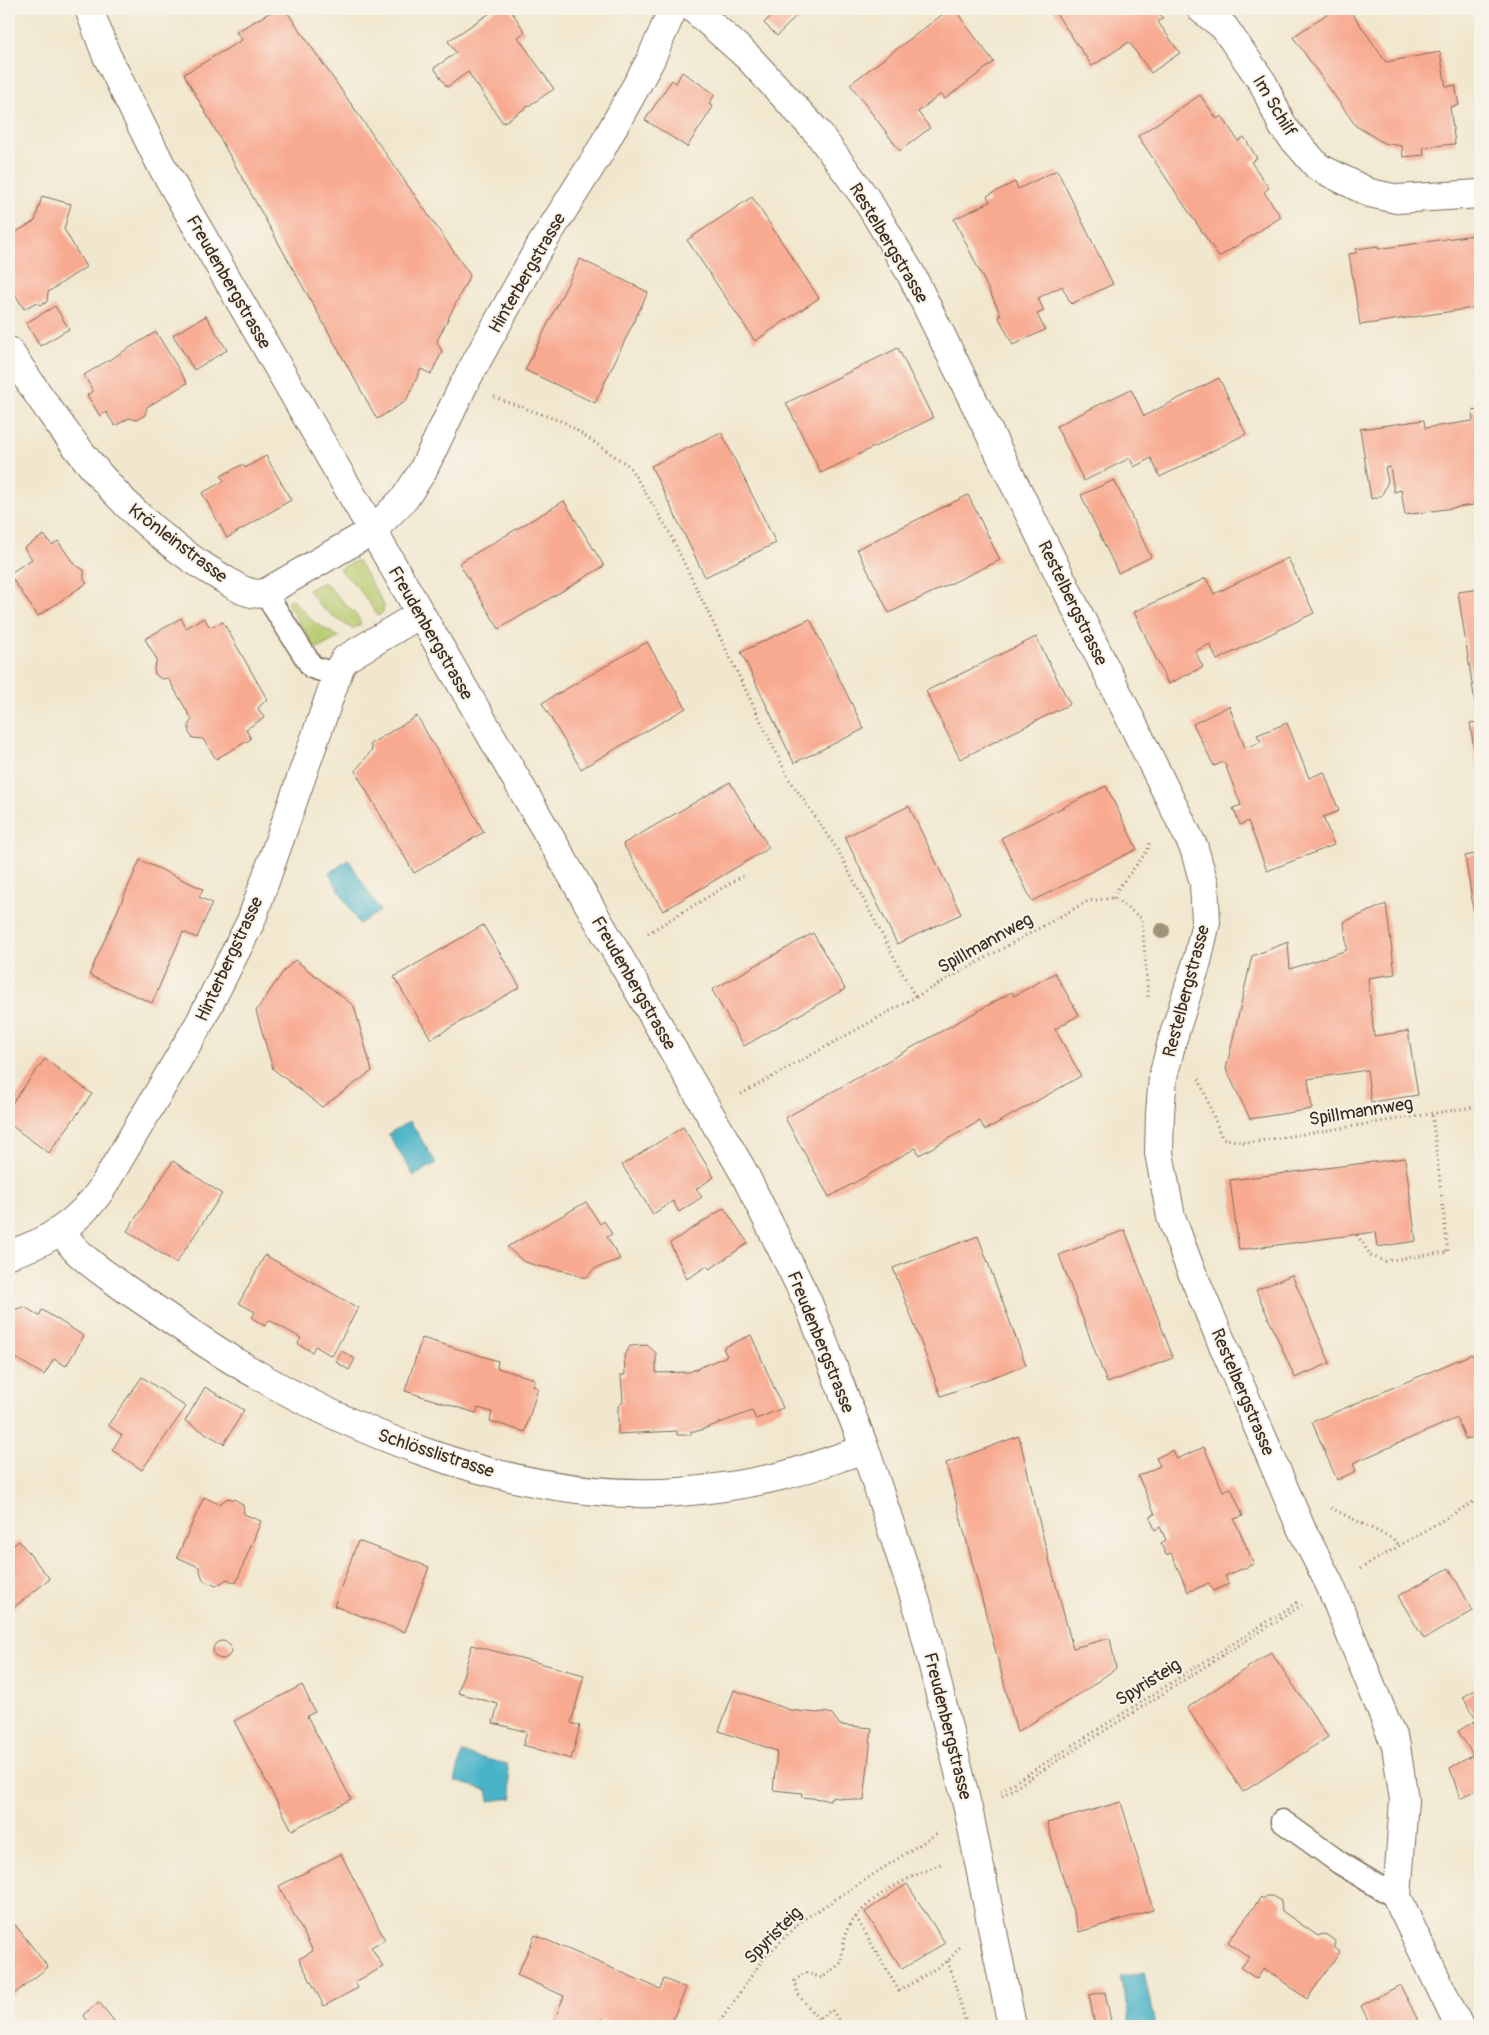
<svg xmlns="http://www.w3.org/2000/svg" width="1489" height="2035" font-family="Pangolin,sans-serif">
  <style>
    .green { fill: #b7c96c; stroke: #797a45 }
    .water { fill: #49b3c8; stroke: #426e73 }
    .building { fill: #f8aa91 }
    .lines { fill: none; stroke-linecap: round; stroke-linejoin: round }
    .lane-casing { stroke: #7b6c5c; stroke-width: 25 }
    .street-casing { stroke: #7b6c5c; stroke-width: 30 }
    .path { stroke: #7b6c5c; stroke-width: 3; stroke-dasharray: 1 4; stroke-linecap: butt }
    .lane { stroke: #fff; stroke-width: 22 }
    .street { stroke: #fff; stroke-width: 28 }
    .tree { fill: #9e9578 }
    .labels { text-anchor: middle; stroke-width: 4; stroke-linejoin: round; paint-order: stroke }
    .street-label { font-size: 18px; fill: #3b2a1e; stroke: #f7f3e8 }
  </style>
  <rect width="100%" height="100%" fill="#f7f3e8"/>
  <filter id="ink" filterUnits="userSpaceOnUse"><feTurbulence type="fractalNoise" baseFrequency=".02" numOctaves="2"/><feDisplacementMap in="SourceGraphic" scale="10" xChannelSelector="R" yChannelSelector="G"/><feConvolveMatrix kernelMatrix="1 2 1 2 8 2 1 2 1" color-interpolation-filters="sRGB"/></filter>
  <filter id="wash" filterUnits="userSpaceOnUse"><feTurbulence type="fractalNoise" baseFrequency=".0096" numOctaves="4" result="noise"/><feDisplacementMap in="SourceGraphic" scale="20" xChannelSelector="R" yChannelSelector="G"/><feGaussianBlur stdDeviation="1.12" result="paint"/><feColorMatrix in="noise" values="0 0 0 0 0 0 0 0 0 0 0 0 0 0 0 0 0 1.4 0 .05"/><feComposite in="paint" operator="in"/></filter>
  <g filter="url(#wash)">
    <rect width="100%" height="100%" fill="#f1e7ce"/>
    <!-- green -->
    <path class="green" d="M 355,561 L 359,562 L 384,605 L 383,612 L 378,616 L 359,589 L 339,569 Z
      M 324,582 L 357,616 L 361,624 L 352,629 L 322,608 L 308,590 Z
      M 291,598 L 315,623 L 339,637 L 321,647 L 315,648 L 289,606 L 287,602 Z"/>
    <!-- water -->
    <path class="water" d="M 349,860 L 380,911 L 359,924 L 329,873 Z
      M 410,1121 L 436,1163 L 414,1176 L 388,1134 Z
      M 462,1753 L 507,1764 L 513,1798 L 489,1801 L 487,1790 L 455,1781 Z
      M 1144,1972 L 1155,2026 L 1131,2026 L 1120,1977 Z"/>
    <g id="blocks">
      <!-- building -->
      <path class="building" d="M 276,9 L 285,9 L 470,275 L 437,341 L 442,352 L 431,374 L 421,369 L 406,401 L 377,419 L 184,74 L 242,40 L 236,32 Z
        M 496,9 L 510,9 L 525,32 L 518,37 L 554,89 L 503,123 L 468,72 L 447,87 L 434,68 L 456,53 L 448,41 Z
        M 778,9 L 799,9 L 801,11 L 777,36 L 764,23 Z
        M 950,9 L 954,9 L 994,62 L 945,99 L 941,94 L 918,112 L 930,128 L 900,151 L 850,84 Z
        M 1053,9 L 1156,9 L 1163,18 L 1158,22 L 1180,53 L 1151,73 L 1129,42 L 1092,66 Z
        M 1334,9 L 1349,9 L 1386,62 L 1440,52 L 1446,87 L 1455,85 L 1459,105 L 1450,107 L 1455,144 L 1423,147 L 1424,155 L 1403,157 L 1402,146 L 1384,143 L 1356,126 L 1293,37 Z
        M 682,72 L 715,94 L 709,104 L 713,107 L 687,147 L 645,120 L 672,80 L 676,83 Z
        M 1200,95 L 1217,119 L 1222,116 L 1238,141 L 1244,137 L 1257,158 L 1251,162 L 1269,188 L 1264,192 L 1281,217 L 1219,257 L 1138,136 Z
        M 1057,170 L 1113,284 L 1071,304 L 1062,286 L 1038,298 L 1044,311 L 1037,314 L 1045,330 L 1013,345 L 998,316 L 1001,315 L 954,219 L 990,202 L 987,196 L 1015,182 L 1018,189 Z
        M 42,196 L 71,204 L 64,229 L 86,267 L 48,292 L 47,302 L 41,305 L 35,303 L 24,309 L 9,284 L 9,236 L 35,221 Z
        M 752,197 L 819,298 L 755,341 L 687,240 Z
        M 1480,234 L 1480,307 L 1360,325 L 1349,254 L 1356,253 L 1356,249 L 1378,246 L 1378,249 Z
        M 580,259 L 648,292 L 595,403 L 525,370 Z
        M 55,306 L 69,329 L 40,346 L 26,323 Z
        M 206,316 L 227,350 L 194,370 L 173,335 Z
        M 156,332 L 187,383 L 147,407 L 145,415 L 136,420 L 129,418 L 115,426 L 106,412 L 100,416 L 87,395 L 93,391 L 84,375 Z
        M 898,348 L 933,418 L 821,473 L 786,403 Z
        M 1219,378 L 1246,434 L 1160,477 L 1151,458 L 1134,467 L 1130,458 L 1084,481 L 1056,426 L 1131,389 L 1144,416 Z
        M 1480,410 L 1480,504 L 1405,515 L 1401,490 L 1394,492 L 1390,467 L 1385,468 L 1388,481 L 1382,495 L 1371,499 L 1360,429 L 1424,420 L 1425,428 L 1473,421 L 1472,411 Z
        M 721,432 L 776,543 L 705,577 L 651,466 Z
        M 266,456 L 291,500 L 227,538 L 202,493 L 224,481 L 221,476 L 243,464 L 245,468 Z
        M 1114,480 L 1151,557 L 1118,573 L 1081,495 Z
        M 968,495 L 1000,560 L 889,613 L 857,549 Z
        M 564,501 L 604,566 L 499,629 L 459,563 Z
        M 44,535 L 52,545 L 58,541 L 74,564 L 84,570 L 84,580 L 87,583 L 38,616 L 9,574 L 32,559 L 24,548 Z
        M 1288,558 L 1314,613 L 1217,660 L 1210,644 L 1195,651 L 1203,667 L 1168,684 L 1134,612 L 1206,578 L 1214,594 Z
        M 1480,589 L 1480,769 L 1477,769 L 1470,723 L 1478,722 L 1458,592 Z
        M 181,618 L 186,628 L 204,618 L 210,627 L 223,622 L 267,699 L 258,708 L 264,718 L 246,729 L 251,739 L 216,759 L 203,739 L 193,738 L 189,733 L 189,724 L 192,720 L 168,678 L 161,679 L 155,674 L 154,668 L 157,660 L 145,639 Z
        M 810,619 L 864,729 L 794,763 L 741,652 Z
        M 1036,637 L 1070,704 L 960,759 L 926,691 Z
        M 647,642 L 686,708 L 581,769 L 542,703 Z
        M 1229,706 L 1245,748 L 1261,742 L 1257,735 L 1287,723 L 1309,778 L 1324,772 L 1339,811 L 1323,817 L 1334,845 L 1267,871 L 1248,821 L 1240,825 L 1233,808 L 1241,805 L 1224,762 L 1214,766 L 1193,724 Z
        M 417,716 L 484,832 L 414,873 L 355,771 L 372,750 L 370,744 Z
        M 730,782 L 769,848 L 663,911 L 623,844 Z
        M 1106,786 L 1137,849 L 1032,901 L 1001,838 Z
        M 909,806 L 961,914 L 897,944 L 845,837 Z
        M 1480,853 L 1480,923 L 1476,924 L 1465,856 Z
        M 140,860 L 203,889 L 199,897 L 212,903 L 197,938 L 183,932 L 152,1003 L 89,975 Z
        M 1386,904 L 1395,974 L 1368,978 L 1374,1036 L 1408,1031 L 1418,1095 L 1371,1102 L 1367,1070 L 1308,1079 L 1312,1109 L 1250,1119 L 1226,1069 L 1252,956 L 1288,942 L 1290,969 L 1347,950 L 1344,922 Z
        M 483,925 L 520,987 L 431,1039 L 394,977 Z
        M 813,933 L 845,989 L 744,1046 L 712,990 Z
        M 295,960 L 354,1006 L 372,1071 L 322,1107 L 273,1069 L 256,1011 L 283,972 Z
        M 1055,973 L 1079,1015 L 1055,1029 L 1081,1076 L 985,1130 L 980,1121 L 919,1155 L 916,1148 L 829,1197 L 785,1118 L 1012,992 L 1014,996 Z
        M 45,1059 L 92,1094 L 49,1153 L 9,1124 L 9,1107 Z
        M 683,1127 L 714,1177 L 696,1189 L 702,1197 L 679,1212 L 673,1201 L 653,1214 L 622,1165 Z
        M 1405,1158 L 1416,1241 L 1377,1247 L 1375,1232 L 1239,1250 L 1230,1180 Z
        M 173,1161 L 222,1194 L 176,1263 L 127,1231 Z
        M 586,1202 L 600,1224 L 604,1221 L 612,1234 L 607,1237 L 620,1259 L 594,1269 L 587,1277 L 581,1277 L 570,1272 L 537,1266 L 523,1261 L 507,1247 Z
        M 724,1208 L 748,1243 L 710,1269 L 707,1266 L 687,1279 L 670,1243 Z
        M 1125,1230 L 1173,1358 L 1107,1383 L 1059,1255 Z
        M 978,1236 L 1026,1365 L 941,1396 L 893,1268 Z
        M 265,1255 L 358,1308 L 332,1356 L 315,1346 L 312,1352 L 298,1344 L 301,1338 L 269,1320 L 265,1326 L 252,1318 L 255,1312 L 239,1303 Z
        M 1292,1275 L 1330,1363 L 1295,1378 L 1256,1290 Z
        M 25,1307 L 39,1316 L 42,1310 L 84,1336 L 66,1366 L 54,1359 L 44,1375 L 9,1354 L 9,1319 L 16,1309 Z
        M 751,1335 L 783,1408 L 756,1419 L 752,1411 L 698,1431 L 691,1431 L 691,1435 L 677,1435 L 677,1431 L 618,1434 L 618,1406 L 623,1402 L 621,1375 L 625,1375 L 624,1355 L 630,1346 L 647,1345 L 656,1353 L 656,1373 L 689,1372 L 727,1356 L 723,1348 Z
        M 422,1338 L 498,1361 L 497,1368 L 535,1379 L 533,1386 L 538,1388 L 525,1432 L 490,1421 L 492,1412 L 478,1408 L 476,1413 L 405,1391 Z
        M 342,1351 L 355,1359 L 349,1370 L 336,1362 Z
        M 1472,1354 L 1480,1372 L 1480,1434 L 1466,1440 L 1457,1418 L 1353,1463 L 1356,1471 L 1337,1480 L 1312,1422 Z
        M 142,1377 L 186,1407 L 142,1470 L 112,1450 L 122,1435 L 108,1425 Z
        M 205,1387 L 244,1410 L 224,1444 L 185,1421 Z
        M 1019,1436 L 1043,1537 L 1073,1648 L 1110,1638 L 1116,1668 L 1086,1690 L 1017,1732 L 946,1463 Z
        M 1204,1447 L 1223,1491 L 1231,1488 L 1243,1516 L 1234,1519 L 1254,1564 L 1225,1576 L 1229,1584 L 1213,1591 L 1209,1583 L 1188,1592 L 1171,1553 L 1166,1555 L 1161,1543 L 1166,1540 L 1160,1527 L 1155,1530 L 1150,1517 L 1155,1514 L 1138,1476 L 1160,1466 L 1156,1458 L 1173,1450 L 1177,1459 Z
        M 204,1497 L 219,1504 L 228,1498 L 236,1500 L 243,1505 L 244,1514 L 261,1521 L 236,1583 L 227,1579 L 216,1586 L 203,1580 L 199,1567 L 177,1557 Z
        M 19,1541 L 50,1579 L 9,1611 L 9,1549 Z
        M 358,1541 L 429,1567 L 405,1632 L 334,1606 Z
        M 1449,1568 L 1473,1611 L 1424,1639 L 1398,1596 Z
        M213 1650a9 9 0 1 1 18 0a9 9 0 1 1-18 0Z
        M 472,1645 L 584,1675 L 571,1723 L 580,1726 L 571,1759 L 523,1745 L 527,1732 L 493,1723 L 498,1704 L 458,1693 Z
        M 1271,1652 L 1328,1737 L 1243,1792 L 1187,1708 Z
        M 302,1685 L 315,1712 L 307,1716 L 351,1799 L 292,1830 L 234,1721 Z
        M 1480,1687 L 1480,1787 L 1460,1799 L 1450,1768 L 1473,1755 L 1458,1731 L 1477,1720 L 1463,1697 Z
        M 734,1690 L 790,1710 L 816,1713 L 824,1712 L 832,1714 L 840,1725 L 872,1728 L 864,1801 L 831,1797 L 830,1800 L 801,1797 L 802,1793 L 773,1790 L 777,1751 L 719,1731 Z
        M 1121,1802 L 1153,1910 L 1079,1932 L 1047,1823 Z
        M 341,1854 L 385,1940 L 371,1947 L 383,1967 L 355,1982 L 358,1988 L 324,2006 L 299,1959 L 313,1951 L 279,1886 Z
        M 907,1884 L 945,1943 L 902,1969 L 865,1912 Z
        M 1267,1896 L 1272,1896 L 1281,1901 L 1282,1911 L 1318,1936 L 1322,1934 L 1327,1935 L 1335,1941 L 1335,1948 L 1340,1952 L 1307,1999 L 1264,1968 L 1257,1979 L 1241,1968 L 1249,1957 L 1228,1942 L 1261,1897 L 1263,1899 Z
        M 9,1917 L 48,1967 L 9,1998 Z
        M 535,1935 L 660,1989 L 664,1979 L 686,1988 L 670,2026 L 618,2026 L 602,2019 L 599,2026 L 552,2026 L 564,1996 L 517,1975 Z
        M 1400,1985 L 1421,2026 L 1371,2026 L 1361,2006 Z
        M 1105,1992 L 1112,2026 L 1095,2026 L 1089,1995 Z
        M 99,2002 L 118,2026 L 79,2026 L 87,2020 L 83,2015 Z"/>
    </g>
  </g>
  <g filter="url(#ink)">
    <use href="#blocks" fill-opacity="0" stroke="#7b6c5c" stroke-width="1"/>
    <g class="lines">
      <!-- lane casing -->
      <g class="lane-casing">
        <path id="lane" d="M 265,593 L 312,667 L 337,675
          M 1282,1821 L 1340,1863 L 1397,1898"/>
      </g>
      <!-- street casing -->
      <g class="street-casing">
        <path id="street" d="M 89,9 L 106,54 L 160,163 L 744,1173 L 807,1300 L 865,1449 L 921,1617 L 969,1813 L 1012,2026
          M 694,9 L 748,57 L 818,133 L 867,200 L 911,274 L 1194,848 L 1204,883 L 1206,922 L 1197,962 L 1172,1041 L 1163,1077 L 1160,1113 L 1159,1153 L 1171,1217 L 1188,1263 L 1301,1528 L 1330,1585 L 1396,1746 L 1404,1800 L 1397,1898 L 1459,2026
          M 1201,9 L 1224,27 L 1263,83 L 1283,127 L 1318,167 L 1370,193 L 1397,199 L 1480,194
          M 9,351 C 67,439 124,520 217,575 C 233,584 247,597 265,593 L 372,531 L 405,498 L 422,472 L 464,384 L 536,253 L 598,155 L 650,61 L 673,9
          M 62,1231 C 66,1236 70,1244 75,1249 C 89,1264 107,1275 123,1287 C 145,1302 167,1317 189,1332 C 326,1425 512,1504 680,1492 C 714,1489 748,1484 781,1476 C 809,1469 837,1458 865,1449
          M 9,1254 C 48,1243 78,1222 101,1190 L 200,1022 L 251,921 L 340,667 L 345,659 L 420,614"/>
      </g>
      <!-- path -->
      <path class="path" d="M 494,397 L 566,423 L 629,466 L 667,528 L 789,779 L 837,849 L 915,997
        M 1114,898 L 1116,891 L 1148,850 L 1150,840
        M 648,933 L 744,875
        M 1199,1079 L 1222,1138 L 1247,1143 L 1480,1106
        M 741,1094 L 1088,901 L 1114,898 L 1142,919 L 1148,997
        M 1357,1235 L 1371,1256 L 1385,1261 L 1448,1252 L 1432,1114
        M 1331,1508 L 1393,1539 L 1400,1546
        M 1360,1569 L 1480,1498
        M 1001,1791 L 1300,1601
        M 1002,1796 L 1302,1605
        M 856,1917 L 899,1991 L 948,1961 L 960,1947
        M 948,1961 L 967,2026
        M 818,2019 L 798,1994 L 795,1981 L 805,1972 L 822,1978 L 841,1963 C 843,1953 843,1939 847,1930 C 866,1895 909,1878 943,1863
        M 717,2026 L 763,1959 L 800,1922 L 939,1832
        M 807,2026 L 832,2010 L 843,2026"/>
      <!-- lane -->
      <use href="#lane" class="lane"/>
      <!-- street -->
      <use href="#street" class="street"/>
    </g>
    <!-- trees -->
    <circle class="tree" cx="1162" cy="931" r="8"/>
  </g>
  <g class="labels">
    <!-- street labels -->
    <g class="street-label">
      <text transform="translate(1275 106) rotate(59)" y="6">Im Schilf</text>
      <text transform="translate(889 243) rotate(59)" y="6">Restelbergstrasse</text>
      <text transform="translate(527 273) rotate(-60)" y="6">Hinterbergstrasse</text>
      <text transform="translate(229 282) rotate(60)" y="6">Freudenbergstrasse</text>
      <text transform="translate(178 543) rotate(37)" y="6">Krönleinstrasse</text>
      <text transform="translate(1073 603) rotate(64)" y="6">Restelbergstrasse</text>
      <text transform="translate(431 633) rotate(60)" y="6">Freudenbergstrasse</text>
      <text transform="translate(985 943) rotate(-29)" y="6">Spillmannweg</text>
      <text transform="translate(229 959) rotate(-65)" y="6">Hinterbergstrasse</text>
      <text transform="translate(634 983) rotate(60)" y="6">Freudenbergstrasse</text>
      <text transform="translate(1186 991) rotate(-75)" y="6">Restelbergstrasse</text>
      <text transform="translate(1361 1111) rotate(-9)" y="6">Spillmannweg</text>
      <text transform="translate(821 1342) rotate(68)" y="6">Freudenbergstrasse</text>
      <text transform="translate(1243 1392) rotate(67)" y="6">Restelbergstrasse</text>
      <text transform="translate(436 1453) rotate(18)" y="6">Schlösslistrasse</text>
      <text transform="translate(1148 1682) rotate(-32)" y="6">Spyristeig</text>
      <text transform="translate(948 1726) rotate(76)" y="6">Freudenbergstrasse</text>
      <text transform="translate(773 1935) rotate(-45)" y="6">Spyristeig</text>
    </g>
  </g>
  <!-- margin -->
  <rect width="1489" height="2035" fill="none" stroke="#f7f3e8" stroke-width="30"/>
</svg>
